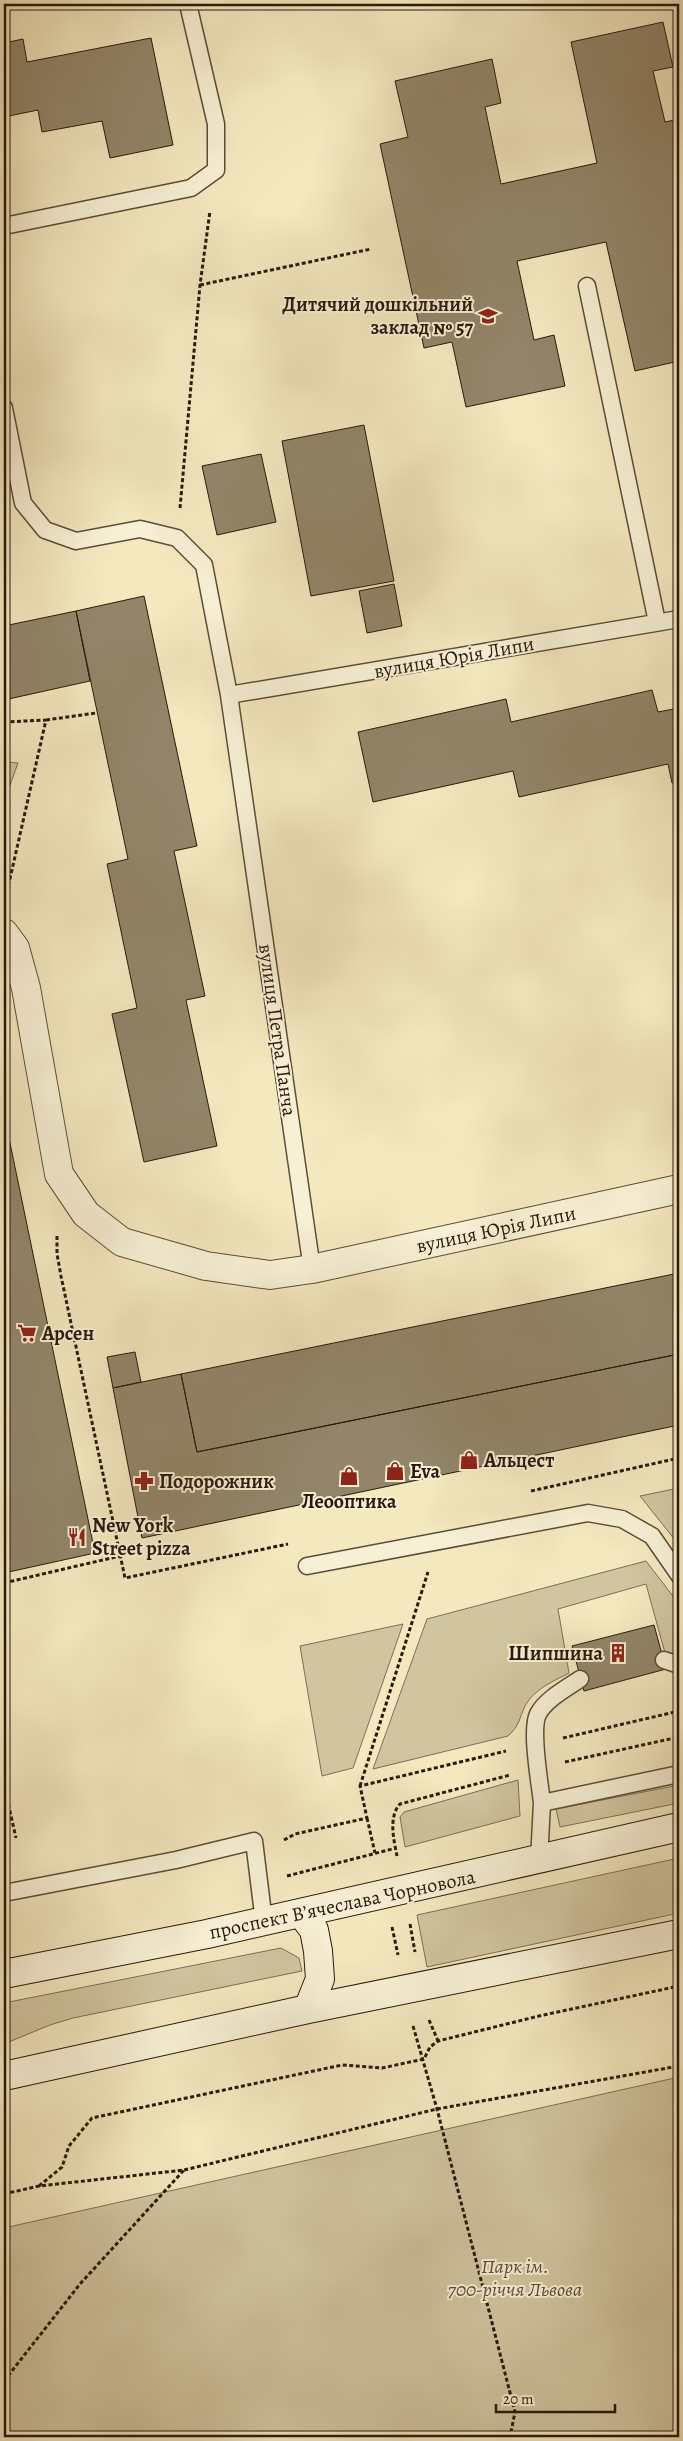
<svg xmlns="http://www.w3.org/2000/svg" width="683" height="2441" font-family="Alegreya,serif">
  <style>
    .green { fill: #d1c5a0; stroke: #7c6f56 }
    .building { fill: #928569; stroke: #28190b }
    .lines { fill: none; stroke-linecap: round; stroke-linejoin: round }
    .lane-casing { stroke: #5b4d38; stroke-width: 19 }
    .street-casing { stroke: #5b4d38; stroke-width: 30 }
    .secondary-casing { stroke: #28190b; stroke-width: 30 }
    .path { stroke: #28190b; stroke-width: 3; stroke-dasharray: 4 2.5; stroke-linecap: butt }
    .lane { stroke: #f8f0d5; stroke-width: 16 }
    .street { stroke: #f8f0d5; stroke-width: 28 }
    .secondary { stroke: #f8f0d5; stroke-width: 28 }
    .labels { text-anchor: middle; stroke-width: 4; stroke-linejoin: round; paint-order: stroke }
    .poi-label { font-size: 20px; font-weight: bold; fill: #28190b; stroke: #f8f0d5; text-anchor: start }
    .street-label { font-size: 20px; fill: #28190b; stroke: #f8f0d5 }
    .park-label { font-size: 20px; font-style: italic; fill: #5b4d38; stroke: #f8f0d5 }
  </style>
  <rect width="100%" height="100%" fill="#f4e8bf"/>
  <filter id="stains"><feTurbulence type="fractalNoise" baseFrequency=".004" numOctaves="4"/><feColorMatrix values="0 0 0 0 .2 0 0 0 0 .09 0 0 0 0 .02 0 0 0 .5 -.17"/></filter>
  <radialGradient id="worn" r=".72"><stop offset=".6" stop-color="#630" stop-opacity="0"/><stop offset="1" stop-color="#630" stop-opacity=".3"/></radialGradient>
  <!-- green -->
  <path class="green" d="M 4,762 L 18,763 L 4,802 Z
    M 679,1488 L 679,1545 L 640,1496 Z
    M 646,1561 L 679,1604 L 679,1655 L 665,1653 L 646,1584 L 558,1609 L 569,1673 C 554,1681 534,1689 525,1706 C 519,1719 520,1725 508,1736 L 373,1769 L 427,1619 Z
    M 403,1624 L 353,1768 L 322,1776 L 300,1646 Z
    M 518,1780 L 520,1816 L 405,1847 L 400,1817 L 404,1812 Z
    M 679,1785 L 679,1803 L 560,1827 L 556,1809 Z
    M 679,1858 L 679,1913 L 427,1967 L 417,1915 Z
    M 281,1948 L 299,1958 L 302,1971 L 73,2018 L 50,2025 L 4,2044 L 4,2003 Z
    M 679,2077 L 679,2437 L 4,2437 L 4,2228 Z"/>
  <!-- building -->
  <path class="building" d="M 663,22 L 673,67 L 653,71 L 665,122 L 679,119 L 679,361 L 635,371 L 606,242 L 517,261 L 534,340 L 554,335 L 565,386 L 466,407 L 452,342 L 424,348 L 380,144 L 408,137 L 395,81 L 492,59 L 501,103 L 485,107 L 501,184 L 597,163 L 571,42 Z
    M 151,38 L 173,145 L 110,158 L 102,121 L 42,132 L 38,110 L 4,117 L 4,43 L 23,39 L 27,62 Z
    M 364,425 L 394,581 L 311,596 L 282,441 Z
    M 261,454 L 276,522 L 217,535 L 202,466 Z
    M 394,584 L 402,626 L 367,633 L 359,591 Z
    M 144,596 L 197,846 L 174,851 L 205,996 L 186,1000 L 217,1146 L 144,1162 L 112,1014 L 137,1008 L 107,864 L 128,859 L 76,611 Z
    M 76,611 L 90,681 L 4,700 L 4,626 Z
    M 652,690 L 658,712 L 679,708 L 679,781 L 672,783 L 668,764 L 519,797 L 513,771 L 373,802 L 358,732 L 506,699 L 511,722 Z
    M 4,1114 L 95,1553 L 4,1573 Z
    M 679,1273 L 679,1354 L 197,1452 L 181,1374 Z
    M 135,1352 L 141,1382 L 113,1388 L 107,1357 Z
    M 679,1354 L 679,1425 L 142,1538 L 113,1388 L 181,1374 L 197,1452 Z
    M 654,1625 L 666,1669 L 584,1691 L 572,1646 Z"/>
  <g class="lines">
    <!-- lane casing -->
    <g class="lane-casing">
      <path id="lane" d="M 4,226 L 191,188 L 216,170 L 216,124 L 188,4
        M 587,286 L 657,622
        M 4,408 L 23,503 L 45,530 L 76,541 L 140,529 L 177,538 L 204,565 L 229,695 L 312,1269
        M 229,695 L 679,619
        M 307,1566 L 588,1513 L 622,1519 L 652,1536 L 679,1575
        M 664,1660 L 679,1665
        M 542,1803 C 540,1783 530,1730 538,1714 C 546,1699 567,1688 580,1679
        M 539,1860 L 542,1803 L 679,1774
        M 4,1893 L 176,1860 L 254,1841 L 264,1922"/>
    </g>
    <!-- street casing -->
    <g class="street-casing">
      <path id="street" d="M 4,933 L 15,948 L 26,988 L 59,1174 L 86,1214 L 122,1242 L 206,1266 L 270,1275 L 312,1269 L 679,1189"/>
    </g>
    <!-- secondary casing -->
    <g class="secondary-casing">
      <path id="secondary" d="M 301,1913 L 314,1930 L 318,1951 L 320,1979 L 308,2009
        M 4,1974 L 207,1934 L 679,1827
        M 4,2076 L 308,2009 L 679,1934"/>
    </g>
    <!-- path -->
    <path class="path" d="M 200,285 L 371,249
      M 180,508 L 200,285 L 210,211
      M 46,720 L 96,713
      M 4,722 L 46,720 L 9,883
      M 57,1236 L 57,1254 L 61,1276 L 125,1578 L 288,1544
      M 531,1491 L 679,1458
      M 4,1583 L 120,1556
      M 563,1738 L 679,1711
      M 565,1762 L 679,1737
      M 4,1785 L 16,1838
      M 360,1786 L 428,1572
      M 367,1818 L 375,1853
      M 284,1840 L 295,1834 L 367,1818 L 360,1786 L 506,1751
      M 397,1856 C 394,1841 388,1817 400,1804 L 510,1775
      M 287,1876 L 396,1848
      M 410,1924 L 415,1952
      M 392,1927 L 398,1955
      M 429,2020 L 438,2041
      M 413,2026 L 437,2109 L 515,2412 L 510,2437
      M 39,2186 L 62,2167 L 69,2146 L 92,2118 L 342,2065 L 382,2068 L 424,2059 L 430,2047 L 438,2041 L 539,2016 L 679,1986
      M 4,2194 L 39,2186 L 184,2170 L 437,2109 L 679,2066
      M 4,2381 L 80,2284 L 184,2170"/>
    <!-- lane -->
    <use href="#lane" class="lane"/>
    <!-- street -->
    <use href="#street" class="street"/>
    <!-- secondary -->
    <use href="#secondary" class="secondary"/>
  </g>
  <!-- icons -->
  <defs>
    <g id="school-bare" transform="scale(1.5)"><path d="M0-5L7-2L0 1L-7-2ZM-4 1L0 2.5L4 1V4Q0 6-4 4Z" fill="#8f2418" stroke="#f8f0d5" stroke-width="2.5" paint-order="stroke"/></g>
    <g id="supermarket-bare" transform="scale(1.5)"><path d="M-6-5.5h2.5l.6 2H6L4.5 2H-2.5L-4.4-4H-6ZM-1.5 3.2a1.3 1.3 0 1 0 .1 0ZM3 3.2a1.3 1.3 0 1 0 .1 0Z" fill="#8f2418" stroke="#f8f0d5" stroke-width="2.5" paint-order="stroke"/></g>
    <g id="shop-bare" transform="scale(1.5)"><path d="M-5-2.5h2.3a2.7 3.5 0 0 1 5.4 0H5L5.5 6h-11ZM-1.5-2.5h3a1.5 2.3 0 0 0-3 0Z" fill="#8f2418" stroke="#f8f0d5" stroke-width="2.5" paint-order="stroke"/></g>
    <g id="pharmacy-bare" transform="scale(1.5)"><path d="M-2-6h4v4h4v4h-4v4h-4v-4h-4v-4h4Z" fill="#8f2418" stroke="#f8f0d5" stroke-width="2.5" paint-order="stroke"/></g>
    <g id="restaurant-bare" transform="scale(1.5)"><path d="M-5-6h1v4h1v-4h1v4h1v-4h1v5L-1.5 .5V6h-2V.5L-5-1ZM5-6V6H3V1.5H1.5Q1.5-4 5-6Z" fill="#8f2418" stroke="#f8f0d5" stroke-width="2.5" paint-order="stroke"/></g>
    <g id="building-bare" transform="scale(1.5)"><path d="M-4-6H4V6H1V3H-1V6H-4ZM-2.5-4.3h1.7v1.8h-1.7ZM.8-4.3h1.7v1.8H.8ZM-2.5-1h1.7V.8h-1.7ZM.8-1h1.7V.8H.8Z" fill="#8f2418" stroke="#f8f0d5" stroke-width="2.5" paint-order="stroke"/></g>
  </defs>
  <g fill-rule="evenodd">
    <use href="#school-bare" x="488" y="316"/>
    <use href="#supermarket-bare" x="27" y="1333"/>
    <use href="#shop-bare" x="469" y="1460"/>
    <use href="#shop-bare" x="395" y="1471"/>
    <use href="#shop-bare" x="349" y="1476"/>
    <use href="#pharmacy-bare" x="144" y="1481"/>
    <use href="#restaurant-bare" x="77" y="1537"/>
    <use href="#building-bare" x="618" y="1653"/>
  </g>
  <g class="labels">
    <!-- poi labels -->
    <g class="poi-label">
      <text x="473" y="311" text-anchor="end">Дитячий дошкільний<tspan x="473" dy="23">заклад № 57</tspan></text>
      <text x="42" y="1340">Арсен</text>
      <text x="484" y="1467">Альцест</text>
      <text x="410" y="1478">Eva</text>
      <text x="159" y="1488">Подорожник</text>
      <text x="349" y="1508" text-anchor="middle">Леооптика</text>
      <text x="92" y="1532">New York<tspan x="92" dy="23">Street pizza</tspan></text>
      <text x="603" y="1660" text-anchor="end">Шипшина</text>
    </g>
    <!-- street labels -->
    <g class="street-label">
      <text transform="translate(454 657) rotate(-10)" y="7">вулиця Юрія Липи</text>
      <text transform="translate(278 1030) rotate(82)" y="7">вулиця Петра Панча</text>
      <text transform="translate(496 1229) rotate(-12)" y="7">вулиця Юрія Липи</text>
      <text transform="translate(342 1904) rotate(-12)" y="7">проспект Вʼячеслава Чорновола</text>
    </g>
    <!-- park labels -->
    <g class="park-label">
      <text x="515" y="2273">Парк ім.<tspan x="515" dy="23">700-річчя Львова</tspan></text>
    </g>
  </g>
  <!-- margin -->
  <rect width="683" height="2441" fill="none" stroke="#f4e8bf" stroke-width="20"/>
  <rect x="5" y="5" width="673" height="2431" fill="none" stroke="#28190b" stroke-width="2.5"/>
  <rect x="10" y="10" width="663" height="2421" fill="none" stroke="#28190b"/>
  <!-- scale -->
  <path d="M496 2404v8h119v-8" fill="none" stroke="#28190b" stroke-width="2.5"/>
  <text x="503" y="2404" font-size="15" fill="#28190b" stroke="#f8f0d5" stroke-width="4" paint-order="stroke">20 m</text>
  <rect width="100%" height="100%" filter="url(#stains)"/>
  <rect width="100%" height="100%" fill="url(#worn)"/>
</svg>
